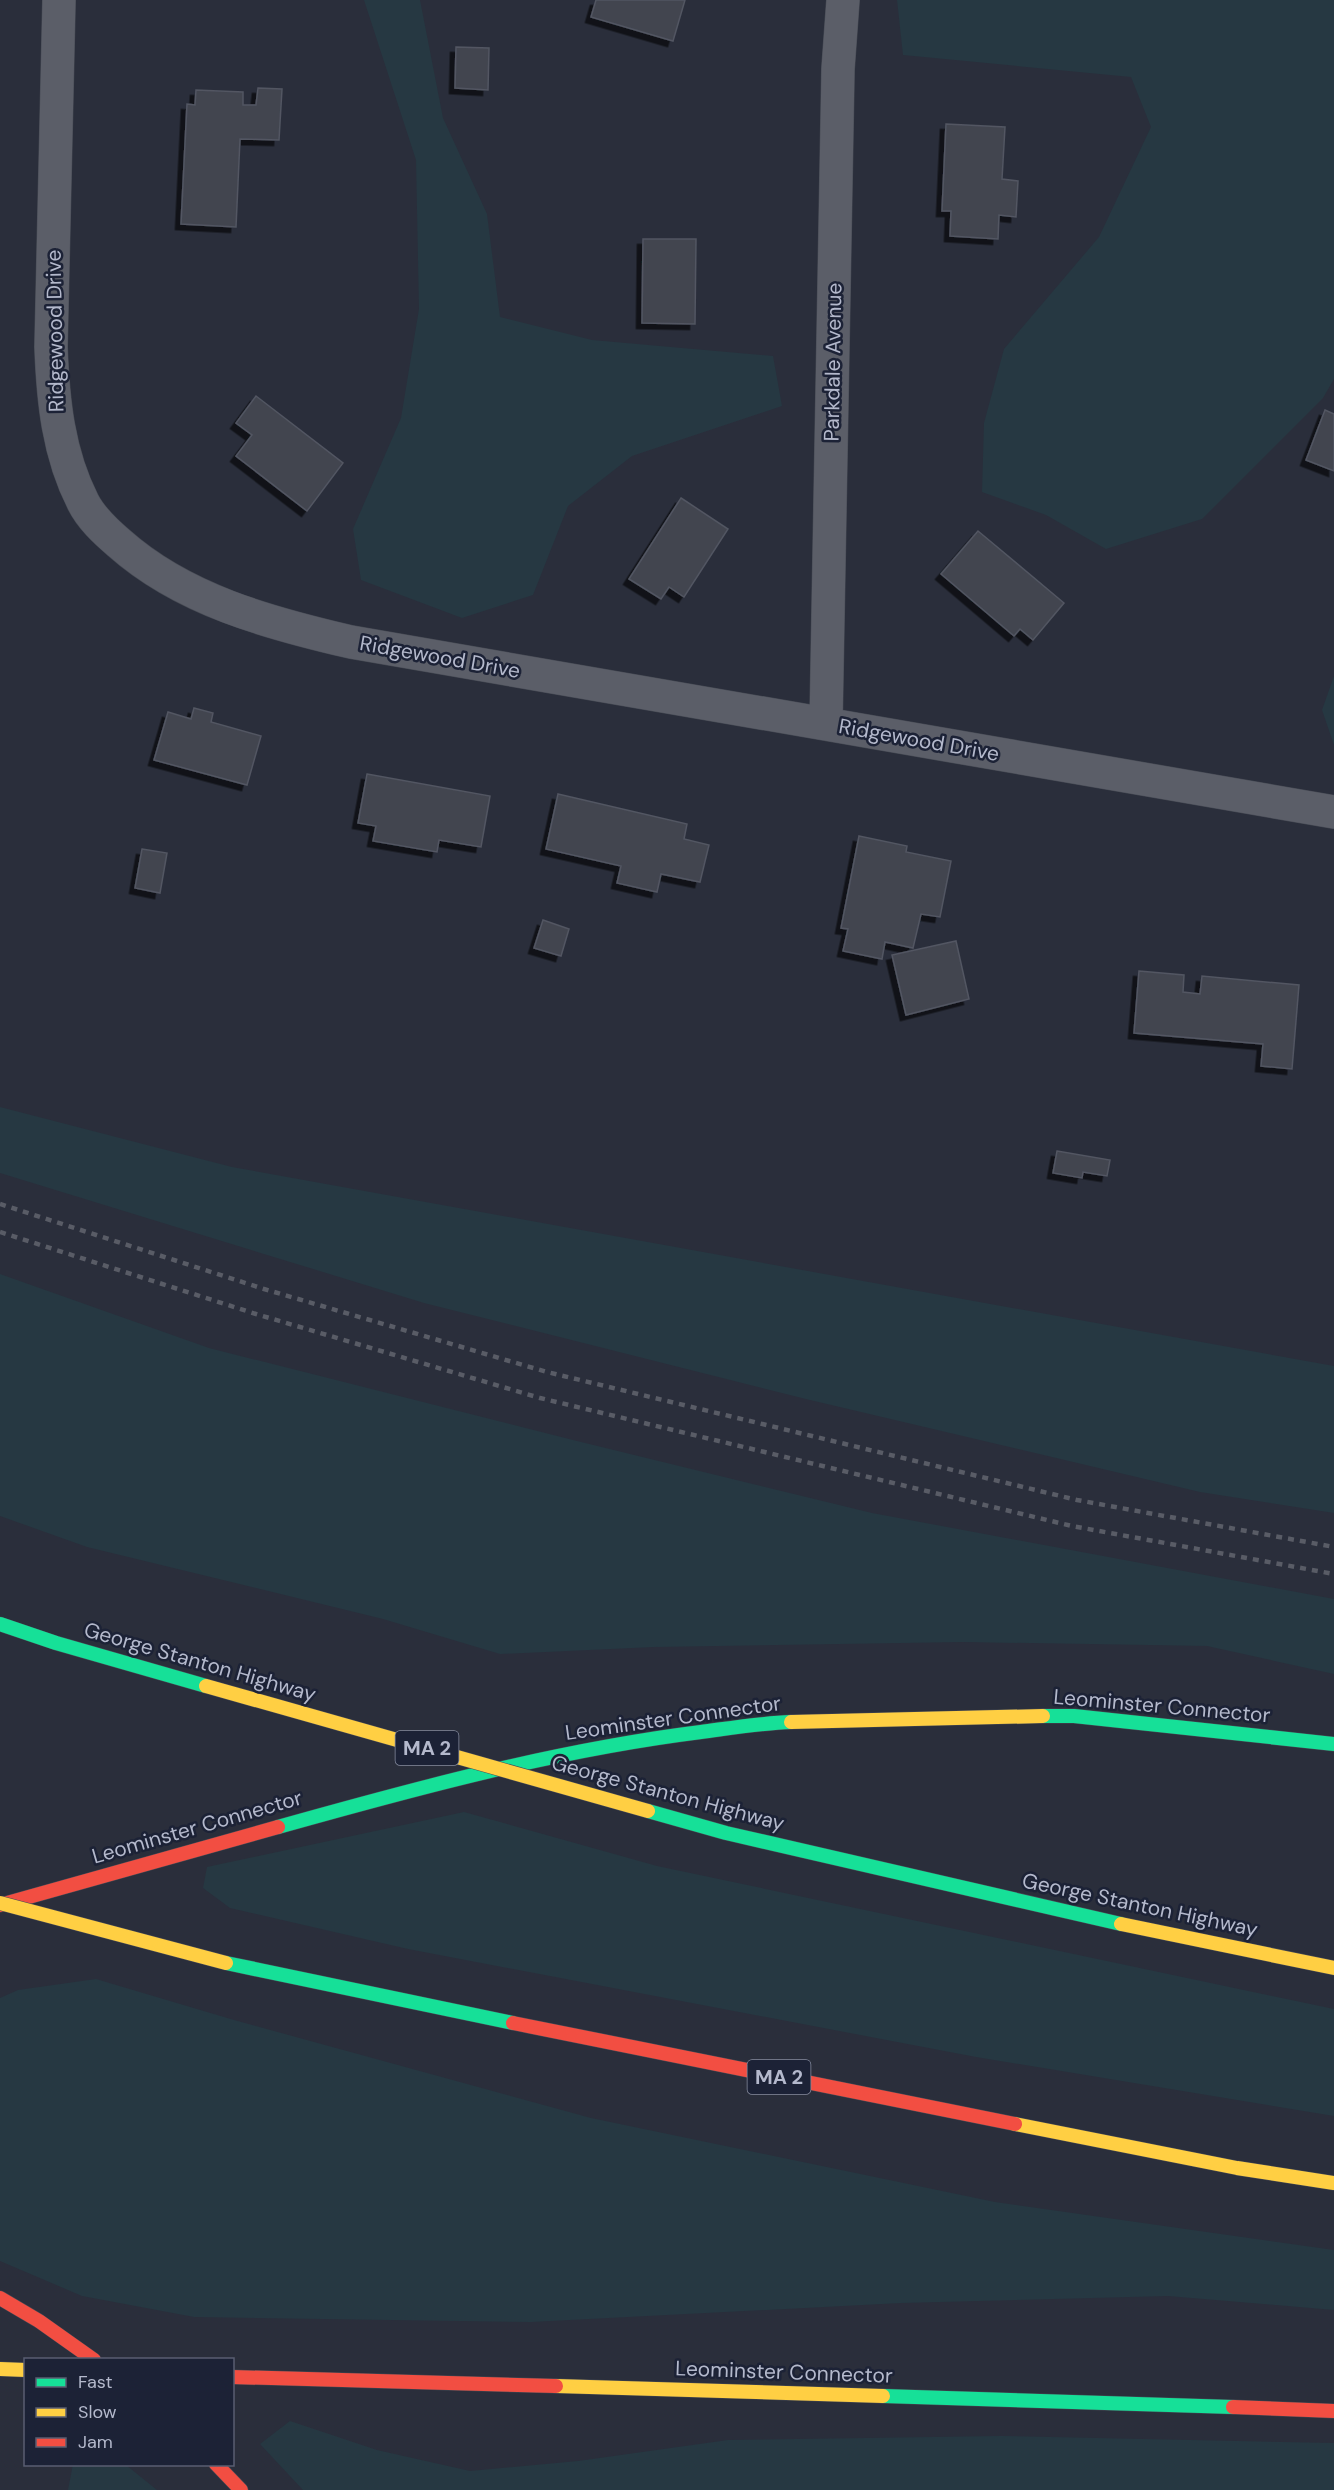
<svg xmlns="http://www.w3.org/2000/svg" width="1334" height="2490" font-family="'DM Sans',sans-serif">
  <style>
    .green { fill: #263842 }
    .building { fill: #424550; stroke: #525662; stroke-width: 1.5; filter: url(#shadow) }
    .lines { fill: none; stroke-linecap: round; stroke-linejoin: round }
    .street-casing { stroke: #464a54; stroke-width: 34 }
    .fast-casing { stroke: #464a54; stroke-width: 15 }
    .slow-casing { stroke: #464a54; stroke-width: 15 }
    .jam-casing { stroke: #464a54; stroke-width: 15 }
    .street { stroke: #5b5e68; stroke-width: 33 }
    .fast { stroke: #16e098; stroke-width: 14 }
    .slow { stroke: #ffcf43; stroke-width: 14 }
    .jam { stroke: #f24e42; stroke-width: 14 }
    .rail { stroke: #595c66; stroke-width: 4.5; stroke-dasharray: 6 6; stroke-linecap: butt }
    .slow-bridge-casing { stroke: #474a56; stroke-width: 15; stroke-linecap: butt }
    .slow-bridge { stroke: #ffcf43; stroke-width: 14 }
    .labels { text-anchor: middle; stroke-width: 5; stroke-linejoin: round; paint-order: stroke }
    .shield { fill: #1c2236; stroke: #868c9f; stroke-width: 1.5 }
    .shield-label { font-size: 20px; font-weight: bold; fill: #b4b9cc }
    .street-label { font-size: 21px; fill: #b4b9cc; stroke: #1c2236 }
  </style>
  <defs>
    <filter id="shadow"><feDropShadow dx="-5.5" dy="5.5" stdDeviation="0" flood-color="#0009"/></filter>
  </defs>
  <rect width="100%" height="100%" fill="#2a2e3b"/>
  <!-- green -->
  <path class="green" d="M 364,0 L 420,0 L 443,118 L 487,214 L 500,317 L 592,340 L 773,356 L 782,406 L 632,456 L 568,506 L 533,595 L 462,618 L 361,580 L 353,529 L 401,418 L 419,309 L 416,160 Z
    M 897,0 L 1334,0 L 1334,379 L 1323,398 L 1202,519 L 1106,549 L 1046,515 L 982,492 L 984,423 L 1004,349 L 1099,237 L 1151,127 L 1131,77 L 903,55 Z
    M 1334,676 L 1334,745 L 1322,710 Z
    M 0,1107 L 232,1167 L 1334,1366 L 1334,1513 L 1200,1492 L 810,1400 L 424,1303 L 0,1173 Z
    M 0,1274 L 209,1348 L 577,1441 L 872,1513 L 1334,1599 L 1334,1674 L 1207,1646 L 963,1642 L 654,1647 L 500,1654 L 383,1619 L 87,1547 L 0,1516 Z
    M 464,1812 L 657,1866 L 1334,2009 L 1334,2116 L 976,2057 L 408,1949 L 230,1908 L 203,1888 L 207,1867 Z
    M 96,1979 L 234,2020 L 591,2118 L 995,2202 L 1334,2250 L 1334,2310 L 1168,2296 L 901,2303 L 531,2322 L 194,2317 L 82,2296 L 0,2261 L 0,1998 L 18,1990 Z
    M 290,2421 L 377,2450 L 470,2471 L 578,2461 L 728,2440 L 1001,2436 L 1334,2443 L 1334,2490 L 303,2490 L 260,2444 Z
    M 73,2464 L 126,2465 L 157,2490 L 68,2490 Z"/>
  <!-- building -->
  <path class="building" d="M 596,0 L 685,0 L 673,41 L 591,17 Z
    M 456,47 L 489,48 L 488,90 L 455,88 Z
    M 258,88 L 282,89 L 279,140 L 240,139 L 236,227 L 181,224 L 187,104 L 195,105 L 196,90 L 243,92 L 243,105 L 256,105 Z
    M 946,124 L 1005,127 L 1002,179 L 1018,181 L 1016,217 L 999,215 L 998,239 L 950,236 L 951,211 L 942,211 Z
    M 643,239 L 696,239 L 695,324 L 642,323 Z
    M 256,396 L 343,463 L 307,511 L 236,456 L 252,435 L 236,423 Z
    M 1325,410 L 1334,414 L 1334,471 L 1306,460 Z
    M 681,498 L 728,529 L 684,597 L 669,587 L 661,599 L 629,579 Z
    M 978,531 L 1064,603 L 1033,640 L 1020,629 L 1014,636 L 941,574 Z
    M 194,708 L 213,713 L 211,722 L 261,736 L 247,785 L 154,760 L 168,712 L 191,719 Z
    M 367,774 L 490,796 L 481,847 L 439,840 L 437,852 L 373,841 L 376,826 L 358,823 Z
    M 558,794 L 687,824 L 684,839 L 709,845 L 700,882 L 661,874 L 657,892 L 617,883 L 621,866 L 546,849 Z
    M 859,836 L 907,846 L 906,852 L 951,861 L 940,917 L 921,914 L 913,948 L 885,942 L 882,959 L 843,951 L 848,929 L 841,928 Z
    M 142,849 L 167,853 L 160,893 L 135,888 Z
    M 543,920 L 569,929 L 561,956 L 534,948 Z
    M 956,941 L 969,999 L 906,1015 L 892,955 Z
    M 1139,971 L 1184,975 L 1183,992 L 1200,994 L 1202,976 L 1299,985 L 1292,1069 L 1261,1066 L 1263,1044 L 1134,1033 Z
    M 1057,1151 L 1110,1160 L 1107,1176 L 1083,1172 L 1082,1178 L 1053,1173 Z"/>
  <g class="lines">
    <!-- street casing -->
    <g class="street-casing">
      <path id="street" d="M 59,0 L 51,347 C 53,400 58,453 83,502 C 91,518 105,531 119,543 C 183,600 269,623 351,642 L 1334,812
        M 826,724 L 838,69 L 843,0"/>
    </g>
    <!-- fast casing -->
    <g class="fast-casing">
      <path id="fast" d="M 0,1624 L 56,1643 L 206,1686
        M 1043,1716 L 1074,1716 L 1334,1744
        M 648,1811 L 726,1833 L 1121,1924
        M 278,1827 C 417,1788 557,1750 701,1732 C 731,1728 761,1723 791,1722
        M 226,1963 L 513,2023
        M 883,2396 L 1233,2407"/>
    </g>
    <!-- slow casing -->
    <g class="slow-casing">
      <path id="slow" d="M 791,1722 L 1043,1716
        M 1121,1924 L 1334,1968
        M 1015,2124 L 1237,2168 L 1334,2183
        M 0,2369 L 26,2370
        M 556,2386 L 883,2396"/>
    </g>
    <!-- jam casing -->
    <g class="jam-casing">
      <path id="jam" d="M 0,1905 L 278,1827
        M 513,2023 L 1015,2124
        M 0,2298 L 39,2321 L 94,2360
        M 232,2377 L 556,2386
        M 1233,2407 L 1334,2411
        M 216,2464 L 241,2490"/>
    </g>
    <!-- street -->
    <use href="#street" class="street"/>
    <!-- fast -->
    <use href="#fast" class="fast"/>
    <!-- slow -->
    <use href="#slow" class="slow"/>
    <!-- jam -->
    <use href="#jam" class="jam"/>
    <!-- rail -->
    <path class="rail" d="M 0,1204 L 264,1289 L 547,1372 L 1077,1500 L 1334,1547
      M 0,1232 L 256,1314 L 540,1398 L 1072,1526 L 1334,1574"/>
    <!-- slow-bridge casing -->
    <g class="slow-bridge-casing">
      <path id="slow-bridge" d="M 206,1686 L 648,1811
        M 0,1903 L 226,1963"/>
    </g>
    <!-- slow-bridge -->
    <use href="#slow-bridge" class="slow-bridge"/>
  </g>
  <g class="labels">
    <!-- shield labels -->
    <g class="shield">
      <rect x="395.5" y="1731" width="63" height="34" rx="4.5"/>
      <rect x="747.5" y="2060" width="63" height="34" rx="4.5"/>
    </g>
    <g class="shield-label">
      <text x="427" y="1755">MA 2</text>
      <text x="779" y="2084">MA 2</text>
    </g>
    <!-- street labels -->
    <g class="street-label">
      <text transform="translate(55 331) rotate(-91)" y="7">Ridgewood Drive</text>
      <text transform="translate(833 362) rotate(-89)" y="7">Parkdale Avenue</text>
      <text transform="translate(440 657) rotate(10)" y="7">Ridgewood Drive</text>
      <text transform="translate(919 740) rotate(10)" y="7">Ridgewood Drive</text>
      <text transform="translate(200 1662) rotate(16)" y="7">George Stanton Highway</text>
      <text transform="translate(1162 1706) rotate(5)" y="7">Leominster Connector</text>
      <text transform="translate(673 1718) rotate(-8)" y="7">Leominster Connector</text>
      <text transform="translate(668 1793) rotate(15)" y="7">George Stanton Highway</text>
      <text transform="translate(197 1827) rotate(-16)" y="7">Leominster Connector</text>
      <text transform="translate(1140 1905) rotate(12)" y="7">George Stanton Highway</text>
      <text transform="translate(784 2372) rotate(2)" y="7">Leominster Connector</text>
    </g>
  </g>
  <!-- legend -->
  <rect x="24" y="2358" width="210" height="108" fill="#1c2236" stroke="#595e72" stroke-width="1.5"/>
  <rect x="36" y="2378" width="30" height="9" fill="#16e098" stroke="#595e72" stroke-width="1.5"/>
  <text x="78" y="2388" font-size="18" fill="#b4b9cc">Fast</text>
  <rect x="36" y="2408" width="30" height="9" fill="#ffcf43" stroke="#595e72" stroke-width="1.5"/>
  <text x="78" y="2418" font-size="18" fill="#b4b9cc">Slow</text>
  <rect x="36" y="2438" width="30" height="9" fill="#f24e42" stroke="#595e72" stroke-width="1.5"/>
  <text x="78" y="2448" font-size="18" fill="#b4b9cc">Jam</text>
</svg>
